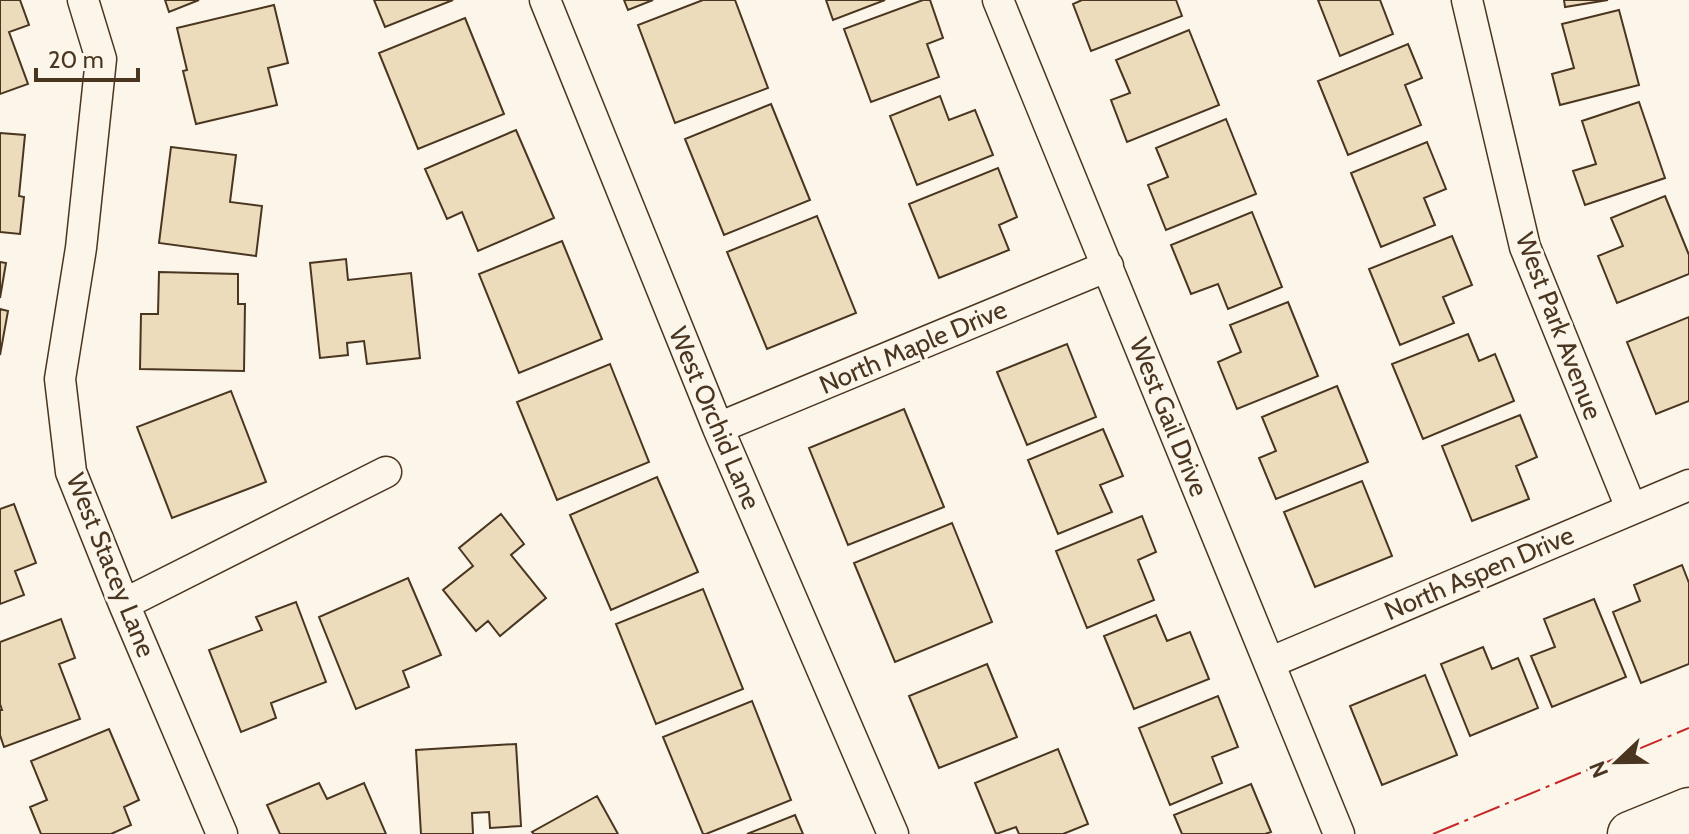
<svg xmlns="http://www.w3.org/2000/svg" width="1689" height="834" font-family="Cabin,sans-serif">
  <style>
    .building { fill: #ecdcbc; stroke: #4a3520; stroke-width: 2 }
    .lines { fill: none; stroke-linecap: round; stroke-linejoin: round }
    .street-casing { stroke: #4a3520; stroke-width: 33 }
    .secondary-casing { stroke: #4a3520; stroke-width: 47 }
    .street { stroke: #fbf6e9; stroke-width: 30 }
    .secondary { stroke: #fbf6e9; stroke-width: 44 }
    .power { stroke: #c62828; stroke-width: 2; stroke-dasharray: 28 6 4 6; stroke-linecap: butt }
    .labels { text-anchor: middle; stroke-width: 6; stroke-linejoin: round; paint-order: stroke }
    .street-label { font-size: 26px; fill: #4a3520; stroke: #fbf6e9 }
  </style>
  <rect width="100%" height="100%" fill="#fbf6e9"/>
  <!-- building -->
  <path class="building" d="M 0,0 L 20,0 L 29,25 L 9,32 L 28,84 L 0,94 Z
    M 165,0 L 199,0 L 169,12 Z
    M 374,0 L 453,0 L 385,27 Z
    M 624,0 L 653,0 L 628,10 Z
    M 703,0 L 735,0 L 768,88 L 675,123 L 638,25 Z
    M 826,0 L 885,0 L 833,20 Z
    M 923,0 L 930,0 L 943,38 L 927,44 L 939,77 L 871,102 L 844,29 Z
    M 1082,0 L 1176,0 L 1182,16 L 1091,51 L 1073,4 Z
    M 1318,0 L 1380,0 L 1393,34 L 1340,56 Z
    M 1564,0 L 1608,0 L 1565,7 Z
    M 274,5 L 288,63 L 268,68 L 277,105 L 196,124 L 183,71 L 187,70 L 177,28 Z
    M 1619,10 L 1639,85 L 1560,105 L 1552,74 L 1574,68 L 1562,24 Z
    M 465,18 L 504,114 L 418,149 L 379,53 Z
    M 1189,30 L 1219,105 L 1127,142 L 1111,100 L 1130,93 L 1116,60 Z
    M 1408,44 L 1422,78 L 1405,85 L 1421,125 L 1348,155 L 1318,81 Z
    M 940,96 L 949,120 L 975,110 L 993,155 L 917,185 L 890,116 Z
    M 1639,102 L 1665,178 L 1585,205 L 1573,171 L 1596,164 L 1582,121 Z
    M 771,104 L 810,200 L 724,235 L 685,139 Z
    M 1226,119 L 1256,194 L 1166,230 L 1148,185 L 1168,177 L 1156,148 Z
    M 516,130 L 554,218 L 478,251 L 462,212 L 447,219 L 425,169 Z
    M 0,133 L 25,135 L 19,196 L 24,197 L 20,234 L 0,232 Z
    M 1427,142 L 1446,189 L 1424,198 L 1435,225 L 1381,247 L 1351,173 Z
    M 171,147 L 236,155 L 230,202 L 262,206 L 256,256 L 159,243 Z
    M 998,168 L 1017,217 L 999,225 L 1009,250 L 939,278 L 909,204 Z
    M 1665,196 L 1689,255 L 1689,274 L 1617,303 L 1598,256 L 1623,246 L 1611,218 Z
    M 1252,212 L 1282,287 L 1228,309 L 1218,284 L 1191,294 L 1171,245 Z
    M 817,216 L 856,313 L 767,349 L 727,252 Z
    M 1452,236 L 1472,285 L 1443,297 L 1454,323 L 1400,345 L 1369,269 Z
    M 562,241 L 602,339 L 519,373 L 479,274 Z
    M 346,259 L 348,280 L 411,273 L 420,358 L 367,364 L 364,341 L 347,343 L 348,355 L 320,358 L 310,263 Z
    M 0,262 L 6,263 L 0,298 Z
    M 159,272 L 238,274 L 238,304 L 245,304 L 244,371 L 140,369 L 141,314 L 158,314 Z
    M 1288,302 L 1318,376 L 1237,409 L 1218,362 L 1241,352 L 1230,325 Z
    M 0,309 L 8,311 L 0,355 Z
    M 1689,317 L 1689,401 L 1656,414 L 1627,342 Z
    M 1468,334 L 1479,361 L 1495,354 L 1514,401 L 1423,439 L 1392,364 Z
    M 1067,344 L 1096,417 L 1027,445 L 997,372 Z
    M 610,364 L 649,462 L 557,500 L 517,402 Z
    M 1337,386 L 1368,462 L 1276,499 L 1259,458 L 1276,451 L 1262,417 Z
    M 231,391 L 266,482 L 172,518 L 137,427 Z
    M 904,409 L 944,507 L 848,545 L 809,448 Z
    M 1520,415 L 1537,457 L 1516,466 L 1529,499 L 1472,521 L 1442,446 Z
    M 1103,429 L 1123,476 L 1100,485 L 1112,512 L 1058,534 L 1028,460 Z
    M 657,477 L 698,572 L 611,610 L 570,515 Z
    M 1362,481 L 1392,556 L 1315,587 L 1284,512 Z
    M 14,504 L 36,563 L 15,571 L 24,595 L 0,604 L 0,509 Z
    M 501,514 L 524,544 L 511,555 L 546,598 L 500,636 L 488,621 L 476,631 L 443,590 L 473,566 L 459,548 Z
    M 1142,516 L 1156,552 L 1138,560 L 1154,600 L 1087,628 L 1056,551 Z
    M 952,523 L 992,622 L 895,662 L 854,563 Z
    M 1682,565 L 1689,583 L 1689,664 L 1641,683 L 1613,612 L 1640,601 L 1634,585 Z
    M 408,578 L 441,655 L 403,671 L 409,687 L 356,709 L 319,617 Z
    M 703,589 L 743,689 L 656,724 L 616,624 Z
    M 1594,599 L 1626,677 L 1552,707 L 1531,656 L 1555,647 L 1544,619 Z
    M 296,602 L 326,682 L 271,703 L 276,718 L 241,732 L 209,650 L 262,630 L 256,617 Z
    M 1156,615 L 1167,641 L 1190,632 L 1209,679 L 1134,709 L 1104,636 Z
    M 61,619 L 75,658 L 59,664 L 80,719 L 4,747 L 0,735 L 0,710 L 2,710 L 0,704 L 0,642 Z
    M 1483,647 L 1492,669 L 1518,658 L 1538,708 L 1470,736 L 1441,664 Z
    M 987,664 L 1017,737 L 939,768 L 909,696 Z
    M 1425,675 L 1457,755 L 1382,785 L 1350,706 Z
    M 1218,696 L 1238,747 L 1212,757 L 1222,783 L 1170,805 L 1139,728 Z
    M 752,701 L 791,800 L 706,834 L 703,834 L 663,737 Z
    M 109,729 L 139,800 L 124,807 L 131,825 L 111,834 L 41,834 L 30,807 L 47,800 L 31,761 Z
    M 516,744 L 521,826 L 490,828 L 489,812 L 472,813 L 473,834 L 421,834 L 416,750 Z
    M 1058,749 L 1088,824 L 1063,834 L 1019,834 L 1016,827 L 996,834 L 975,783 Z
    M 319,783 L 327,799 L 364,783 L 386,834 L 280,834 L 267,805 Z
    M 1251,784 L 1271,832 L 1265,834 L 1182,834 L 1174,815 Z
    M 597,796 L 618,834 L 534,834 L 532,832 Z
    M 795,815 L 803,834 L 747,834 Z"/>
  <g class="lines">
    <!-- street casing -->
    <g class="street-casing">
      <path id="street" d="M 83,0 L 101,59 L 81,248 L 60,379 L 71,472 L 124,604 L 222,834
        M 545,0 L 718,428 L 893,834
        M 998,0 L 1339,834
        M 1467,0 L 1525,247 L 1631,508
        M 718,428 L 1108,266
        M 124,604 L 386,472
        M 1269,663 L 1689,485"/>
    </g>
    <!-- secondary casing -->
    <g class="secondary-casing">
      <path id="secondary" d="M 1630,834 L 1689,810"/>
    </g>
    <!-- street -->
    <use href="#street" class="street"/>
    <!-- secondary -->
    <use href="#secondary" class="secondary"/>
    <!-- power -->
    <path class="power" d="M 1433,834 L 1689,728"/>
  </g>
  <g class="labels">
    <!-- street labels -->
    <g class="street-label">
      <text transform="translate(1559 326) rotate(69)" y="9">West Park Avenue</text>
      <text transform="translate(913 347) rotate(-23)" y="9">North Maple Drive</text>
      <text transform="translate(1169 417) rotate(68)" y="9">West Gail Drive</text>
      <text transform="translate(715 418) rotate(67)" y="9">West Orchid Lane</text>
      <text transform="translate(111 565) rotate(68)" y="9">West Stacey Lane</text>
      <text transform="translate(1479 573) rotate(-23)" y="9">North Aspen Drive</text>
    </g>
  </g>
  <!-- north arrow -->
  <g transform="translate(1617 762) rotate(248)" stroke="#fbf6e9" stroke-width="6" paint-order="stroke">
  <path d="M0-6L14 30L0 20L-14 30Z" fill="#4a3520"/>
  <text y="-12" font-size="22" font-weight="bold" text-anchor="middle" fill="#4a3520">N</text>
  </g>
  <!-- scale -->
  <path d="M36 68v12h102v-12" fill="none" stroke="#4a3520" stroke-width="4"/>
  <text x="48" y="68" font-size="24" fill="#4a3520" stroke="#fbf6e9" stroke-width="6" paint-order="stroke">20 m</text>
</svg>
